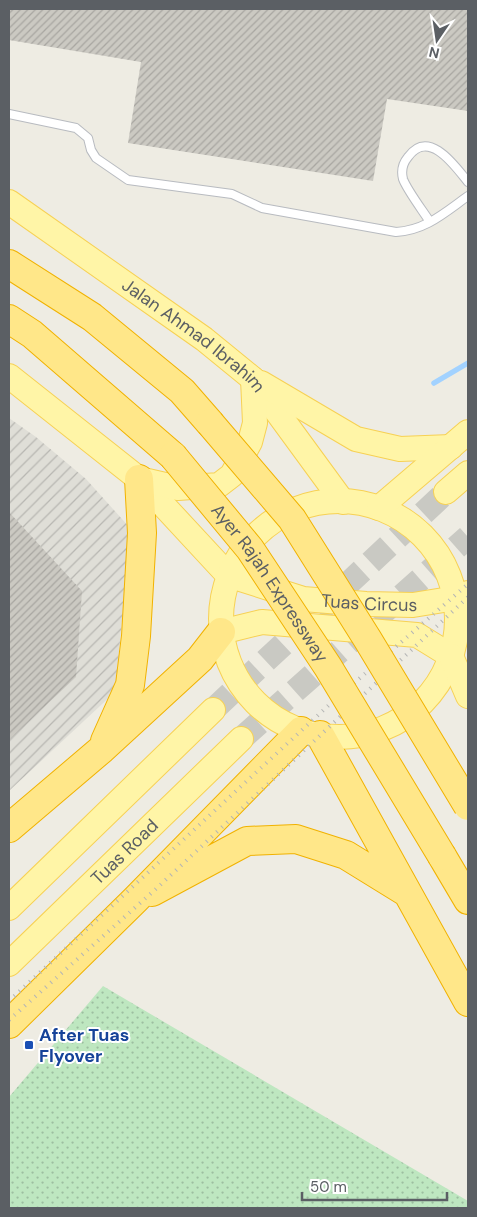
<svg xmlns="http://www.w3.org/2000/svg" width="477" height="1217" font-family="'DM Sans',sans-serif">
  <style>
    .industrial { fill: url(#industrial-furrows) }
    .grass { fill: url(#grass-dots) }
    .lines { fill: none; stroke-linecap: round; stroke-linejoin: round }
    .stream { stroke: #a2d2ff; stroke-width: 5.5 }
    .building { fill: url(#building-hatch) }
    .primary-tunnel { stroke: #c9c9c3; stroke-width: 24; stroke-dasharray: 24 12; stroke-linecap: butt }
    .service-casing { stroke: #b8bbc0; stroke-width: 10 }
    .primary-casing { stroke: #f7d154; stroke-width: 26 }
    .motorway-casing { stroke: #f1b200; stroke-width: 30 }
    .service { stroke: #fff; stroke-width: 8 }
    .primary { stroke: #fff5a7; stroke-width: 24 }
    .motorway { stroke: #ffe789; stroke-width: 28 }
    .rail { stroke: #b4b5b5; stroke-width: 4; stroke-dasharray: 1 6; stroke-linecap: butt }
    .motorway-bridge-casing { stroke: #f1b200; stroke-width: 30; stroke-linecap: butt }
    .motorway-bridge { stroke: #ffe789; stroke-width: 28 }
    .transit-dot { fill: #1a4fb4; stroke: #fff; stroke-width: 2 }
    .labels { text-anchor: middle; stroke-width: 4; stroke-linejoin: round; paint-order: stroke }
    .street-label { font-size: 18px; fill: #5b5f64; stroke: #fff }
    .transit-label { font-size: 18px; font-weight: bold; fill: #164399; stroke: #fff; text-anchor: start }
  </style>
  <defs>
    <pattern id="industrial-furrows" width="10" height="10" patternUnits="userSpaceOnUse" patternTransform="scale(1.25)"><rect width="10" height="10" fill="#dfded7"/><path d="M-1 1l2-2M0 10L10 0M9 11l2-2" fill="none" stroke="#b8b7b2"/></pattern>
    <pattern id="grass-dots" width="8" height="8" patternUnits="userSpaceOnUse" patternTransform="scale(1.25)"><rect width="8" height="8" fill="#bee7c0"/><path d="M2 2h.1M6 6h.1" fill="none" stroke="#9dbea0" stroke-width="1.8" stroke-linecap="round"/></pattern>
    <pattern id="building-hatch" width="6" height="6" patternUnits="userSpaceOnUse" patternTransform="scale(1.25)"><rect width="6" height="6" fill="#cbc9c2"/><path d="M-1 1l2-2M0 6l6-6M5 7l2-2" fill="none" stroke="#a8a6a1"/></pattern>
  </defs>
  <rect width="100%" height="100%" fill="#eeece3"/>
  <!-- industrial -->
  <path class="industrial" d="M 9,418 L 36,437 L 86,479 L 131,529 L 115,692 L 9,791 Z"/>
  <!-- grass -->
  <path class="grass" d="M 103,986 L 468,1201 L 468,1208 L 9,1208 L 9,1097 Z"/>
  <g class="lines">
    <!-- stream -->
    <path class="stream" d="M 434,383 L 468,363"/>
  </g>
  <!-- building -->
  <path class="building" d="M 9,9 L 468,9 L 468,111 L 387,99 L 373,181 L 128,143 L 141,62 L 9,40 Z
    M 9,512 L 82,591 L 76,677 L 9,740 Z"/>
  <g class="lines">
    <!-- primary-tunnel -->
    <path class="primary-tunnel" d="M 213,710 L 446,492
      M 241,739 L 468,537"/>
    <!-- service casing -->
    <g class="service-casing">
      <path id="service" d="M 9,114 L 76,128 L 88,138 L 91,150 L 96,158 L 128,180 L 232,194 L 262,208 L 396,232 C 426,230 444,213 468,196
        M 430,222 C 423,211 407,190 403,179 C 401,171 403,163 408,157 C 429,128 455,166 468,182"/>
    </g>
    <!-- primary casing -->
    <g class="primary-casing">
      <g id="primary">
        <path id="s1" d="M 9,202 L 204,339 L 253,379 L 343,502"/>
        <path id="s2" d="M 9,376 L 139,479 L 228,575 L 303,599 L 366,604 L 413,605 L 456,598 L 468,593"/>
        <path d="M 261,383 L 356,439 L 400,449 L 451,447"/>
        <path d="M 139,479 L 178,488 L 219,485 L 232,475 L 250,442 L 255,423 L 253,379"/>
        <path d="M 446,492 L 468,473"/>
        <circle cx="339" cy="619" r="118"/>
        <path d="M 379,508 L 468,432"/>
        <path d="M 221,632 L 262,622 L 417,635 L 451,656"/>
        <path d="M 451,656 L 468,696"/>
        <path d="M 9,908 L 213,710"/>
        <path id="s3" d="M 9,964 L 241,739"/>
      </g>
    </g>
    <!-- motorway casing -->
    <g class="motorway-casing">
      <path id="motorway" d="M 9,264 L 92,317 L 182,391 L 210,423
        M 9,319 L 32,334 L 173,456
        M 320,735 L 468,1002
        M 105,741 L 130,685 L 136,636 L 142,533 L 139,479
        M 9,828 L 102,749 L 200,659 L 221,632
        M 442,856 L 468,900
        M 152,892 L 247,841 L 296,839 L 346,855 L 406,892
        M 9,1024 L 135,900 L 301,731"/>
    </g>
    <!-- service -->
    <use href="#service" class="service"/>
    <!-- primary -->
    <use href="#primary" class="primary"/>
    <!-- motorway -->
    <use href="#motorway" class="motorway"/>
    <!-- rail -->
    <path class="rail" d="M 9,1001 L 329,705 L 468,584
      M 9,1020 L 157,888 L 468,597"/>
    <!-- motorway-bridge casing -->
    <g class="motorway-bridge-casing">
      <g id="motorway-bridge">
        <path d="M 210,423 L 292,519 L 368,640 L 468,806"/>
        <path id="s4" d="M 173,456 L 250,549 L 328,667 L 442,856"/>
      </g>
    </g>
    <!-- motorway-bridge -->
    <use href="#motorway-bridge" class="motorway-bridge"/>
  </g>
  <!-- markers -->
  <rect class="transit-dot" x="24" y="1040" width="10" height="10" rx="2.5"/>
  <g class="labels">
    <!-- street labels -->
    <g class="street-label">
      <text dy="6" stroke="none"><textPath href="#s1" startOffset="228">Jalan Ahmad Ibrahim</textPath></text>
      <text dy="6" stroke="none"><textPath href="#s4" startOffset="160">Ayer Rajah Expressway</textPath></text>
      <text dy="6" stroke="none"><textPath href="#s2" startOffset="442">Tuas Circus</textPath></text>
      <text dy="6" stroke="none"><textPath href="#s3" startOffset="161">Tuas Road</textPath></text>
    </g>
    <!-- transit labels -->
    <g class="transit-label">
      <text x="39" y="1041">After Tuas<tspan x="39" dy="21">Flyover</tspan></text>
    </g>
  </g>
  <!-- border -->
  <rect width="477" height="1217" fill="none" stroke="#5b5f64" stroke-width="20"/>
  <!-- north arrow -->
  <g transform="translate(437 40) rotate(193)" stroke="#ffffff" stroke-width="4" paint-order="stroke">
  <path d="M0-4L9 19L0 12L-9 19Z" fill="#5b5f64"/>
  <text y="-8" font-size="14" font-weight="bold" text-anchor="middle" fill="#5b5f64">N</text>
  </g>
  <!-- scale -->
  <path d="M302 1192v8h145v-8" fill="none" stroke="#5b5f64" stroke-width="2.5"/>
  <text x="310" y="1192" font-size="15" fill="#5b5f64" stroke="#ffffff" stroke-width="4" paint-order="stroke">50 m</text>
</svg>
